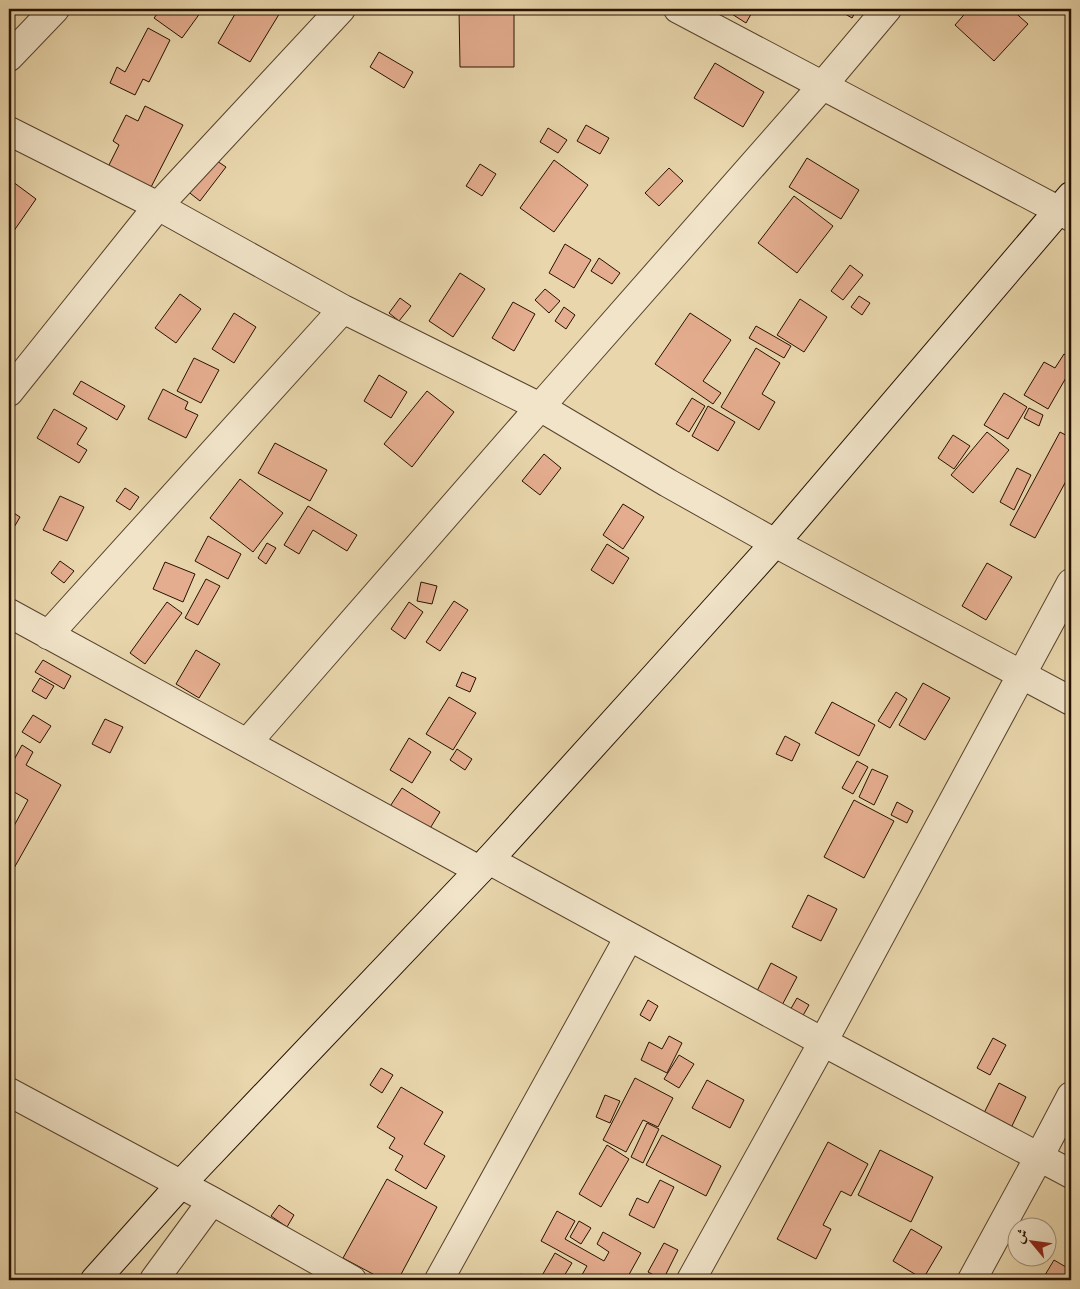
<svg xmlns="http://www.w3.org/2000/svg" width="1080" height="1289" font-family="'IM FELL French Canon',Amiri,serif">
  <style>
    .building { fill: #e4ad8f; stroke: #261100 }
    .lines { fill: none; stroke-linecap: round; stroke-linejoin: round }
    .street-casing { stroke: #57422b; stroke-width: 30 }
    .secondary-casing { stroke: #261100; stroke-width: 30 }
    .street { stroke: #f1e4c9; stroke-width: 28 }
    .secondary { stroke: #f1e4c9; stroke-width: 28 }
  </style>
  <rect width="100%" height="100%" fill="#e9d6ac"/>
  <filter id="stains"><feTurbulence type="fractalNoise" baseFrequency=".004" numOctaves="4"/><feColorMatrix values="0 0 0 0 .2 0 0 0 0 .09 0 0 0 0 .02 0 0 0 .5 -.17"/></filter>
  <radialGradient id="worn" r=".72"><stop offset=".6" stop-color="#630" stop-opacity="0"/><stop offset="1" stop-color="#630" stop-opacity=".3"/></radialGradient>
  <!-- building -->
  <path class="building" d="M 161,9 L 184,9 L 187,11 L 189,9 L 203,9 L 182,38 L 154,18 Z
    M 238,9 L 278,9 L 281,11 L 250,62 L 218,43 Z
    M 459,9 L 514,9 L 514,67 L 460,67 Z
    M 724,9 L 754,9 L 746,23 Z
    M 837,9 L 857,9 L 852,18 Z
    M 969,9 L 1011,9 L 1028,24 L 994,61 L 955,25 Z
    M 148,28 L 170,40 L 149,82 L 143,79 L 135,95 L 110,83 L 117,67 L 125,72 Z
    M 379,52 L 413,72 L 404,88 L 370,67 Z
    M 715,63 L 764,92 L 743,127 L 694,98 Z
    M 145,106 L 183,125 L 149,191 L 107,169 L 119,145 L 113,141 L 126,115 L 138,121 Z
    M 586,125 L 609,138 L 600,154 L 577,141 Z
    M 548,128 L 567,140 L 558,153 L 540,142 Z
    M 211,157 L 226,167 L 200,201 L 186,190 Z
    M 807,158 L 859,190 L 841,219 L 789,187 Z
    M 554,160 L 588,185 L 554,232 L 520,208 Z
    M 480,164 L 496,174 L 482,196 L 466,186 Z
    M 669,168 L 683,181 L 659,206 L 645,193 Z
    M 9,179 L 36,199 L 11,235 L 9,233 Z
    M 794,196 L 833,226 L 797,273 L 758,243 Z
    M 565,244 L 591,260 L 574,288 L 549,273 Z
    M 599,258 L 620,273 L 612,284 L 591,271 Z
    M 850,265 L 863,275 L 843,300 L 831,291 Z
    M 460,273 L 485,289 L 453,337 L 429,321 Z
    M 545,289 L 560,301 L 549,313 L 535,300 Z
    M 180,294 L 201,309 L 176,343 L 155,328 Z
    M 859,296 L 870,303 L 862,315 L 851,307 Z
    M 400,298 L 411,306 L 399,321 L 389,313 Z
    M 800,299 L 827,317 L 804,352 L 777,335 Z
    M 513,302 L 535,314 L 514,351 L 492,338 Z
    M 564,307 L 575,315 L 566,329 L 555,321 Z
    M 234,313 L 256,327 L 234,363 L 212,349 Z
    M 690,313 L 731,340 L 703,381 L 721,393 L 713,404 L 655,364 Z
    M 756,326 L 791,346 L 784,358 L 749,338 Z
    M 756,348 L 780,363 L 762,394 L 775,402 L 759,430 L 721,407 Z
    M 1064,354 L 1071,358 L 1071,369 L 1048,409 L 1024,395 L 1044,362 L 1055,368 Z
    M 194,358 L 219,370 L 201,403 L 177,391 Z
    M 379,375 L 407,392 L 391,418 L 364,401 Z
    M 81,381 L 125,406 L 117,420 L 73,394 Z
    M 163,389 L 188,402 L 185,409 L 198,415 L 186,438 L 148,419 Z
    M 427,391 L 454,412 L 412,467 L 384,444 Z
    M 1004,393 L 1027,407 L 1008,439 L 984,425 Z
    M 692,398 L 705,406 L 689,432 L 676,424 Z
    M 708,406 L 735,422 L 718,451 L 692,436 Z
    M 1029,408 L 1043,415 L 1039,426 L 1024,418 Z
    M 54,409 L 87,428 L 77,444 L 87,450 L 79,463 L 37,438 Z
    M 987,432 L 1009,450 L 973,493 L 951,475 Z
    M 1060,432 L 1071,438 L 1071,472 L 1035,538 L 1010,525 Z
    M 953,435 L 970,446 L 954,469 L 938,458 Z
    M 275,443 L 327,470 L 310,501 L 258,473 Z
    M 544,454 L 561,468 L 540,495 L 522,481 Z
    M 1017,468 L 1031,475 L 1014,510 L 1000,502 Z
    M 240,479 L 283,513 L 253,552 L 210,518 Z
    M 125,488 L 139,497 L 130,510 L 116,501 Z
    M 60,496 L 84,507 L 67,541 L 43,530 Z
    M 623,504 L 644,517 L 623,549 L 603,535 Z
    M 308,506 L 357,535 L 347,551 L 313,530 L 299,554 L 284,545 Z
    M 9,510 L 20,517 L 9,536 Z
    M 208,536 L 241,554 L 228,579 L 195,561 Z
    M 267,543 L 276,548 L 266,564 L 258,558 Z
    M 607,544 L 629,558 L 613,584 L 591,570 Z
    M 60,561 L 74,571 L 64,583 L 51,573 Z
    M 165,562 L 195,574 L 183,602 L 153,589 Z
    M 987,563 L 1012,577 L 986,620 L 962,606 Z
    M 206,579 L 220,586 L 198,625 L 185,618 Z
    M 421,582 L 437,586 L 432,604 L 417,601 Z
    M 454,601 L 468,610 L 440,651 L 426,642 Z
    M 167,602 L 182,613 L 145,664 L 130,653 Z
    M 409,602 L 423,612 L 405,639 L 391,629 Z
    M 196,650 L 220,664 L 199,698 L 176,684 Z
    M 43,660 L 71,676 L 64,689 L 35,672 Z
    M 462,672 L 476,678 L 470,692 L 456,686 Z
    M 40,678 L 54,686 L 46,699 L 32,691 Z
    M 923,683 L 950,698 L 925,740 L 899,725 Z
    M 896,692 L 907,699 L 890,728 L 878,721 Z
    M 449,697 L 476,713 L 453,750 L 426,734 Z
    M 832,702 L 875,725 L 859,756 L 815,733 Z
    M 33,715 L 51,726 L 40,743 L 22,732 Z
    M 105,719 L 123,727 L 110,753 L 92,744 Z
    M 785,736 L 800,744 L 792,761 L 776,754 Z
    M 409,738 L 431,752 L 412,783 L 390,770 Z
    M 22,745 L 33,752 L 26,765 L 61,785 L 9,877 L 9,835 L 28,800 L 9,789 L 9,769 Z
    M 457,749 L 472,759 L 465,770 L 450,760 Z
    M 857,761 L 868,767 L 853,794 L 842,788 Z
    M 872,769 L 888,776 L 874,805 L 859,797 Z
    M 402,788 L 440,812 L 426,835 L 387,811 Z
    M 854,800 L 894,821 L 864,878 L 824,857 Z
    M 897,802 L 913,811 L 907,823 L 891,815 Z
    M 808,895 L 837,909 L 821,941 L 792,927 Z
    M 771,963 L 797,977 L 780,1009 L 755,995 Z
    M 797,998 L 809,1005 L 801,1019 L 789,1012 Z
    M 648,1000 L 658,1006 L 650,1021 L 640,1015 Z
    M 669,1036 L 682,1043 L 667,1073 L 641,1060 L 649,1042 L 662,1049 Z
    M 993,1038 L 1006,1045 L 990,1075 L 977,1068 Z
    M 679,1055 L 694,1064 L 679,1088 L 664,1079 Z
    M 381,1068 L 393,1075 L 382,1093 L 370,1085 Z
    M 635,1078 L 673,1098 L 658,1127 L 643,1120 L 626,1152 L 603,1140 Z
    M 707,1080 L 744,1100 L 730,1128 L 692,1108 Z
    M 999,1083 L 1026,1097 L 1010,1130 L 982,1117 Z
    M 401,1087 L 443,1112 L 424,1144 L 445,1156 L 426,1189 L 395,1170 L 403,1156 L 389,1148 L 395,1138 L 377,1127 Z
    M 605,1095 L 620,1101 L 610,1123 L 596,1117 Z
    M 647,1123 L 659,1129 L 643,1163 L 631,1157 Z
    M 662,1135 L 721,1166 L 706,1196 L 646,1165 Z
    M 828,1142 L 868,1164 L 851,1196 L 841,1191 L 823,1225 L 831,1229 L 816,1259 L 777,1239 Z
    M 607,1145 L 629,1159 L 601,1207 L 579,1194 Z
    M 880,1150 L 933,1177 L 911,1222 L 858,1195 Z
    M 387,1179 L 437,1207 L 398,1280 L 384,1280 L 343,1258 Z
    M 660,1180 L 674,1187 L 654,1228 L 629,1215 L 637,1198 L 648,1203 Z
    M 279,1205 L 294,1215 L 287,1227 L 271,1216 Z
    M 557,1211 L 575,1221 L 565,1239 L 604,1261 L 609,1252 L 597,1244 L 603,1232 L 641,1253 L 626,1280 L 579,1280 L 587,1266 L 541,1241 Z
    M 579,1221 L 591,1228 L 581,1244 L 570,1237 Z
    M 911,1229 L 942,1247 L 923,1279 L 893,1261 Z
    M 664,1243 L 678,1250 L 663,1280 L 648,1272 Z
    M 555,1253 L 572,1263 L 564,1276 L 571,1280 L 543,1280 L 540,1279 Z
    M 1054,1260 L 1071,1270 L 1071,1280 L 1042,1280 Z
    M 521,1274 L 533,1280 L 518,1280 Z"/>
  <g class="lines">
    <!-- street casing -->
    <g class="street-casing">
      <path id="street" d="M 678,9 L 1071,217
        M 9,57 L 55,9
        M 9,131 L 158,206 L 343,309 L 540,407 L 668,483 L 775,543 L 1071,701
        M 9,392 L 158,206 L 341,9
        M 9,613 L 479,870
        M 48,635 L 343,309
        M 247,743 L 540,407 L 823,85 L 887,9
        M 489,860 L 823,1042 L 1071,1174
        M 9,1092 L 212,1201 L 352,1280
        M 154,1280 L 212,1201
        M 439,1280 L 629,937
        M 691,1280 L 823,1042 L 1071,583
        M 972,1280 L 1039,1157 L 1071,1096"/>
    </g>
    <!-- secondary casing -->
    <g class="secondary-casing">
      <path id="secondary" d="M 95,1280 L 181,1184 L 489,860 L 659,672 L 775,543 L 1071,196"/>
    </g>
    <!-- street -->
    <use href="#street" class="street"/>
    <!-- secondary -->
    <use href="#secondary" class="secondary"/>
  </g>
  <!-- margin -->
  <rect width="1080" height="1289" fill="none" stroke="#e9d6ac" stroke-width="30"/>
  <rect x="10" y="10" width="1060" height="1269" fill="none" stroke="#261100" stroke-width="2.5"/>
  <rect x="15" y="15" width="1050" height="1259" fill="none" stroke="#261100"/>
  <!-- north arrow -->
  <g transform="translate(1032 1242) rotate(299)"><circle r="24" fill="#f1e4c9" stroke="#a09079"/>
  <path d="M0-4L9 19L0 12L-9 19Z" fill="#8f2418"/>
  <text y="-8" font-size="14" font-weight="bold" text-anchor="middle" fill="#261100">ش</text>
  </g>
  <rect width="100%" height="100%" filter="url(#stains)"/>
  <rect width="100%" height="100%" fill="url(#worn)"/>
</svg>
